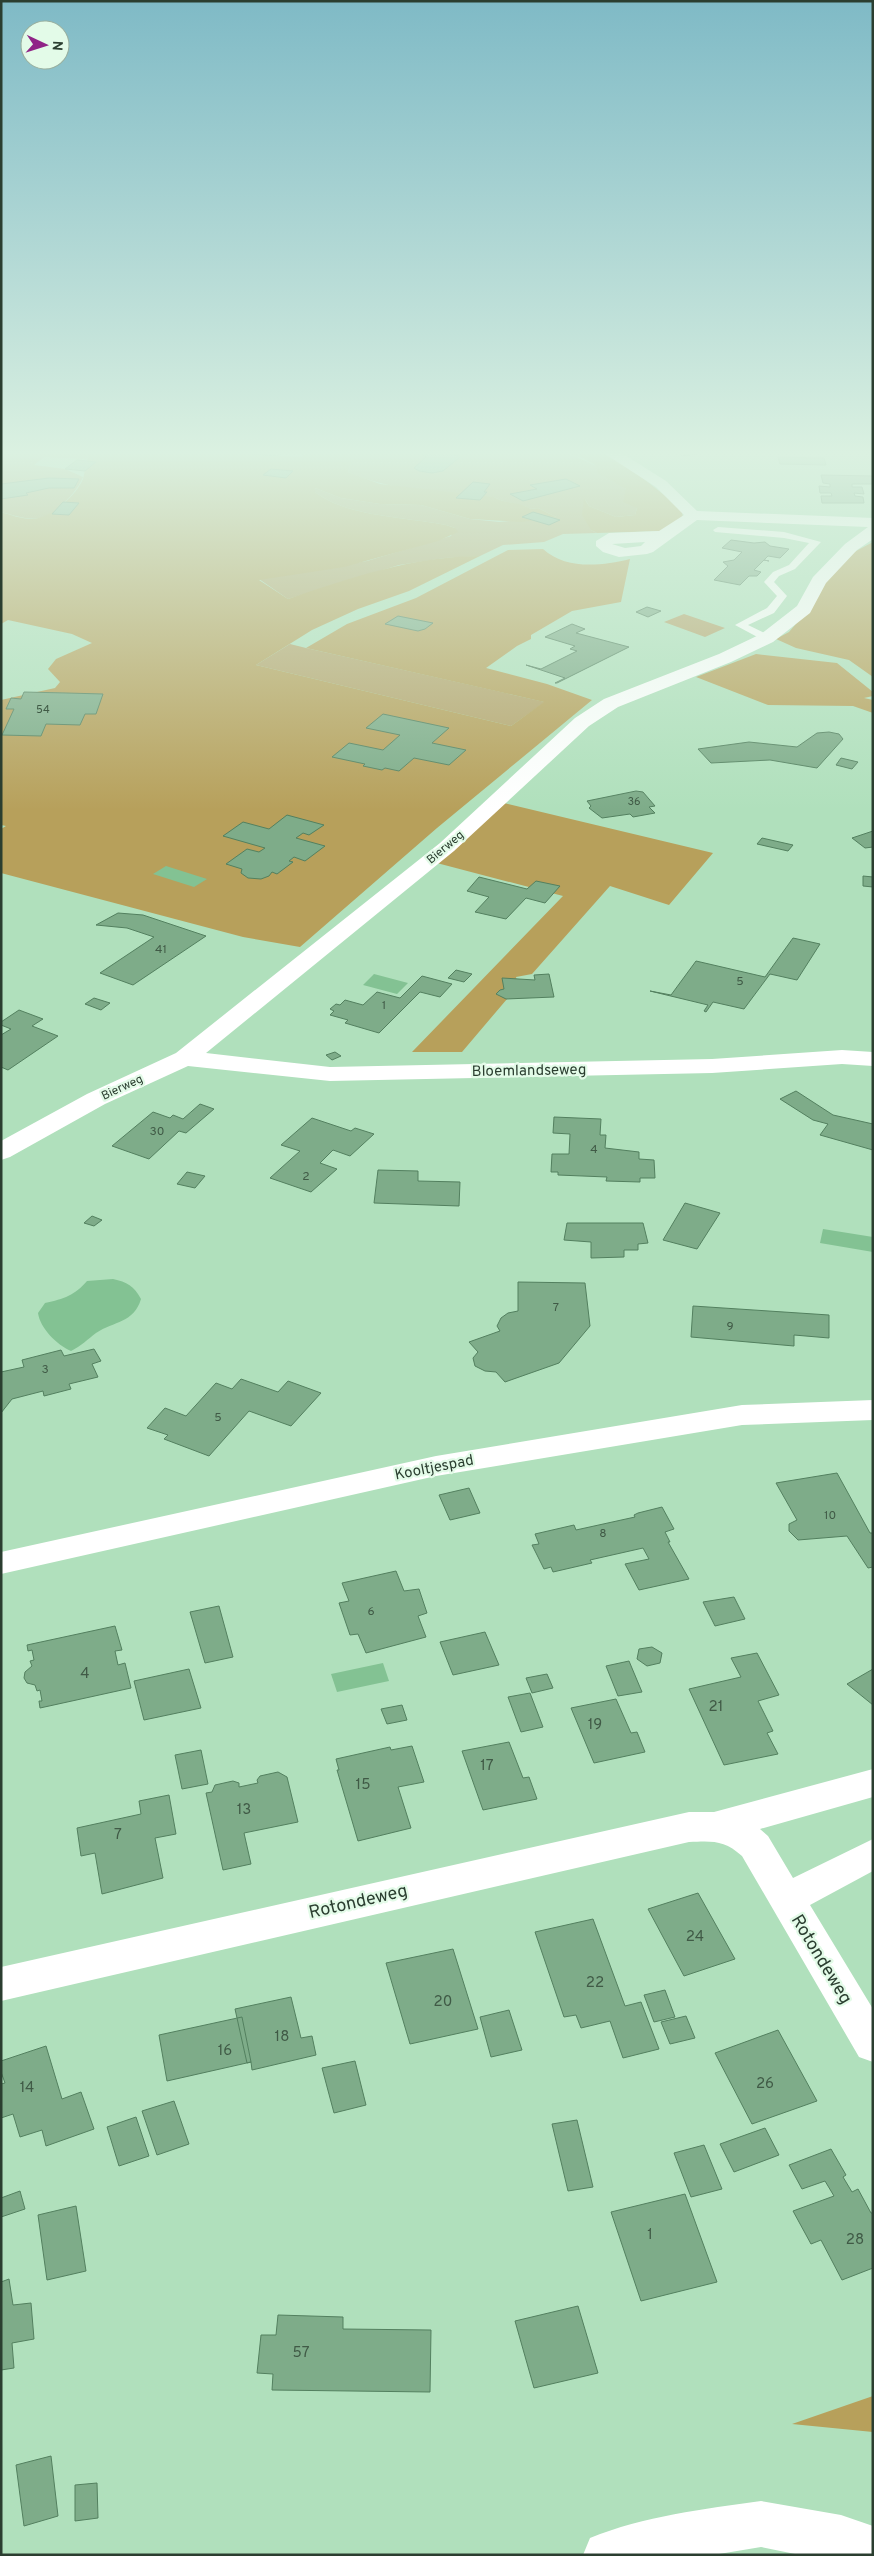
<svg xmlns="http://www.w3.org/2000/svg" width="874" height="2556" font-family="Overpass,sans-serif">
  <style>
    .green { fill: #b6a36b }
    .forest { fill: #b7a05b }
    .water { fill: #83c293 }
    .building { fill: #7eac89; stroke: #53805f }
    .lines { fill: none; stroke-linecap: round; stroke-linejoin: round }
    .lane { fill: #fff; fill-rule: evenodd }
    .street { fill: #fff; fill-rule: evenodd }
    .secondary { fill: #fff; fill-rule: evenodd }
    .labels { text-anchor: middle; stroke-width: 4.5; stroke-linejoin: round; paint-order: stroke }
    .far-number-label { font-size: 11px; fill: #405a46 }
    .far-street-label { font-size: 12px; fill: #2b3e30; stroke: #e3fbe8 }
    .number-label { font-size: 12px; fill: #405a46 }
    .street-label { font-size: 15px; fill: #2b3e30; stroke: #e3fbe8 }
    .near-number-label { font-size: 15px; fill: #405a46 }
    .near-street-label { font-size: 18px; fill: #2b3e30; stroke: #e3fbe8 }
  </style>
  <rect width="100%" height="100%" fill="#b0e0bc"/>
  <!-- green -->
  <path class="green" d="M 1,452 L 90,452 L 86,459 L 44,457 L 34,465 L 65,469 L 83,477 C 77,492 57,513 41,518 C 28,521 13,515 1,512 Z
    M 348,452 L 563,452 C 584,459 610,471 625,488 C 629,493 633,502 637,508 L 635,515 L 616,517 L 589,506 L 585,499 L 591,530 L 597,533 L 563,534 L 544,542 L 503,545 L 480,556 L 445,558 L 399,565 L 288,599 L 259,579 L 367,561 L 451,536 L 455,528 L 446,525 C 407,517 347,517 315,492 L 315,488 L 341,498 L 380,504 L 421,505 L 470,519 L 499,522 L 556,517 L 538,508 L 531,509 C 519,502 505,504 494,497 C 453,496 384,489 348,472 L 352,459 Z
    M 684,614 L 725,628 L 705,637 L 664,622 Z
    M 290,644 L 306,648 L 545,702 L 511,726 L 256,665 Z"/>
  <!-- forest -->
  <path class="forest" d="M 90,452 L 229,452 L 301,457 L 309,452 L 348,452 L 352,459 L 348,472 L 380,484 L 494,497 C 505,504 519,501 531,509 L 538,508 L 556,517 L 522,522 L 470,519 L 421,505 L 380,504 L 341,498 L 315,488 L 315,492 C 347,517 407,517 446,525 L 455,528 L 458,532 L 438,541 L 344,567 L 259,580 L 288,599 C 350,578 413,556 480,556 L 409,591 L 358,609 L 312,630 L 256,665 L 511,726 L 544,702 L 306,648 L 347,624 L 416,598 L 508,550 L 543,549 C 566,570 601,566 630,559 L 621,602 L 572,611 L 531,635 L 531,639 L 517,646 L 486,668 L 547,684 L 592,700 L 437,828 L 300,947 L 243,937 L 1,873 L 1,829 L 6,826 L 1,825 L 1,700 L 55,688 L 60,682 L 48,669 L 56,659 L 92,643 L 72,634 L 8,620 L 1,624 L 1,512 C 11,515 22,519 32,519 C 51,518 76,496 83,479 C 86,469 85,461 90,452 Z
    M 563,452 L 604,452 L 640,476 L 682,509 L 683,521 L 661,531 L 597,533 L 591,530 L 582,515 L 584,498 L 589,506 L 616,517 L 635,515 L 637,508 L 623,502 L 626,489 L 598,473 L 595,465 L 583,458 Z
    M 873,542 L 873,677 L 849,660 L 796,648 L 776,639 L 789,632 L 806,612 L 830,569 L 843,558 Z
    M 756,654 L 837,663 L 873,692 L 873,696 L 864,698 L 873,700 L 873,713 L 853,706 L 768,705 L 696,677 Z
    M 500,802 L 713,853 L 669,905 L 610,886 L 532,974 L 516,977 L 518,986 L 462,1052 L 412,1052 L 563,896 L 433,862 Z
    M 873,2396 L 873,2432 L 792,2424 Z"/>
  <!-- water -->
  <path class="water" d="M 166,866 L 207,879 L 194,887 L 153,874 Z
    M 374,974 L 408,983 L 397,994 L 363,985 Z
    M 823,1229 L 873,1237 L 873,1252 L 820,1243 Z
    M 113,1279 C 127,1282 134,1286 141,1299 C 134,1323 114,1321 96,1333 C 88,1339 81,1346 71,1351 C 57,1345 40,1328 38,1313 L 45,1303 C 64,1299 75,1295 87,1281 Z
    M 383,1663 L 389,1681 L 337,1692 L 331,1674 Z"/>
  <!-- building -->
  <path class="building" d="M 254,452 L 287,452 L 275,456 L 252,454 Z
    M 419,452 L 448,452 L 460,457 L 443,471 L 432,473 L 419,471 L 414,468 L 426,457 Z
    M 675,452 L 711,452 L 683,456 Z
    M 778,457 L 824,458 L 826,465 L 780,464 Z
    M 77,460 L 96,462 L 85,471 L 65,469 Z
    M 271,469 L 293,471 L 286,478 L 263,475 Z
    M 821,475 L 873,476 L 873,484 L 852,484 L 852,487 L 862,487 L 864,494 L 854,493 L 855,496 L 863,497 L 864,503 L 822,503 L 821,496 L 832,496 L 831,493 L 820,493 L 819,486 L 830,487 L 830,484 L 823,483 Z
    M 49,478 L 79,479 L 74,488 L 49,488 L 26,493 L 28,495 L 1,499 L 1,484 Z
    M 566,479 L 580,486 L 523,501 L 510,494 L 537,489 L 530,485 Z
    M 473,482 L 490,484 L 484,492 L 487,492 L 480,500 L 456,498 Z
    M 63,502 L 79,503 L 69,515 L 52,514 Z
    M 533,512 L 560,520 L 549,525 L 522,517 Z
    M 731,540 L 754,543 L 765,542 L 770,546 L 789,549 L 780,558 L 768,556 L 764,560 L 769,561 L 764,560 L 754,570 L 761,572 L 757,576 L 749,576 L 740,585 L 714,580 L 728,566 L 723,562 L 734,560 L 742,552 L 722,548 Z
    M 647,607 L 661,611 L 648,617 L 636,612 Z
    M 398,616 L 433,623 L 425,629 L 418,631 L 385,624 Z
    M 572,624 L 585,629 L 576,633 L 629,647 L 557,683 L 555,683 L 565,678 L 526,665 L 541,669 L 577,651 L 570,649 L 575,646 L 545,637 Z
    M 24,692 L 67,693 L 103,694 L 96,714 L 85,714 L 80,725 L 46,724 L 41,736 L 2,735 L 14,709 L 6,709 L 11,698 L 21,699 Z
    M 383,714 L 449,728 L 432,743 L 466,750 L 449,765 L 414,758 L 399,771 L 385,768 L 382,770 L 363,766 L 365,764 L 332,757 L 349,743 L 383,750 L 400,735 L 366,728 Z
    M 829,732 L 839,734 L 843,739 L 817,768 L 770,760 L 711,763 L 698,749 L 749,742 L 797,747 L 817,733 Z
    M 841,758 L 858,762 L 852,769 L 836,765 Z
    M 636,791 L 643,792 L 655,806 L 649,807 L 655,813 L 633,817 L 630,814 L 602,818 L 589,808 L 591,806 L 587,801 Z
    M 287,815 L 324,825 L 309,835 L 303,833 L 296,838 L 325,846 L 305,861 L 294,857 L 289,861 L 293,862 L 277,874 L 272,872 L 269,876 L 261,879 L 248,878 L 241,873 L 242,869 L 226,864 L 247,849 L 259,852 L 265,848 L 223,836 L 243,822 L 269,829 Z
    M 873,831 L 873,847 L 865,848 L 852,838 Z
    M 762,838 L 793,845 L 788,851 L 757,844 Z
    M 863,876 L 873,877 L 873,887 L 863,886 Z
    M 479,877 L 527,889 L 536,881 L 560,886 L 545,903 L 526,898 L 506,919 L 475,912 L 489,897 L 467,891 Z
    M 118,913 L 143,915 L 206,936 L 133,985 L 100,973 L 154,937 L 127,928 L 96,925 Z
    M 793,938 L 820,944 L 797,980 L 770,974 L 744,1009 L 713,1002 L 706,1012 L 704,1011 L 708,1005 L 650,991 L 671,995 L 696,961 L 765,977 Z
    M 456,970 L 472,974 L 464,982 L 448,978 Z
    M 549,974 L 554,997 L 506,999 L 496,994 L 500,990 L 504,989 L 502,978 L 535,980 L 534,975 Z
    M 422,976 L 452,984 L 440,997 L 420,992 L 379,1033 L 345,1023 L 348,1020 L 330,1015 L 334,1011 L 330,1009 L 336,1004 L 340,1005 L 345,1000 L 363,1005 L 377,992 L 400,998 Z
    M 94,998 L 110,1003 L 101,1010 L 85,1004 Z
    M 19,1010 L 43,1019 L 32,1026 L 58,1036 L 8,1070 L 1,1067 L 1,1035 L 11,1029 L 1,1025 L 1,1022 Z
    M 335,1052 L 341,1056 L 332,1060 L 326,1055 Z
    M 796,1091 L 833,1115 L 873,1124 L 873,1150 L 820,1135 L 828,1124 L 813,1120 L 780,1099 Z
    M 200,1104 L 214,1109 L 186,1133 L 179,1131 L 149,1159 L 112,1146 L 153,1112 L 170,1118 L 173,1115 L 183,1119 Z
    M 554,1117 L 601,1119 L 600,1135 L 606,1135 L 605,1148 L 639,1152 L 639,1159 L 654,1160 L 655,1178 L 640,1178 L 640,1182 L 606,1181 L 607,1177 L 558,1175 L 558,1172 L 551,1172 L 552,1154 L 569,1154 L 570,1134 L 553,1133 Z
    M 312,1118 L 351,1131 L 355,1128 L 374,1134 L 350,1156 L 333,1150 L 320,1163 L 337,1169 L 311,1192 L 270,1178 L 300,1151 L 281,1145 Z
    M 378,1170 L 418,1171 L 418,1181 L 460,1182 L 459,1206 L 374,1203 Z
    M 187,1172 L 205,1176 L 195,1188 L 177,1184 Z
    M 685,1203 L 720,1213 L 697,1249 L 663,1240 Z
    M 92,1216 L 102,1220 L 94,1226 L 84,1223 Z
    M 567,1223 L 643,1223 L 648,1243 L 638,1244 L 638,1250 L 624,1250 L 624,1257 L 591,1258 L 591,1242 L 564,1240 Z
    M 518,1282 L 585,1283 L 590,1326 L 559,1363 L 505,1382 L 496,1372 L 485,1371 L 475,1366 L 473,1358 L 478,1352 L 469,1342 L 500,1331 L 497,1326 L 501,1318 L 508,1313 L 518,1311 Z
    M 693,1306 L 829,1315 L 829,1338 L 794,1335 L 794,1346 L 691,1337 Z
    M 94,1349 L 101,1361 L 92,1364 L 98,1377 L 69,1384 L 71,1389 L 44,1396 L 43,1391 L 12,1399 L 1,1413 L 1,1372 L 24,1367 L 22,1360 L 61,1350 L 64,1356 Z
    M 241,1379 L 278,1392 L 288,1381 L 321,1393 L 291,1426 L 249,1411 L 209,1456 L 164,1439 L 168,1435 L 147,1428 L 165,1408 L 186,1416 L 216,1383 L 232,1389 Z
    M 837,1473 L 870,1533 L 873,1533 L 873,1567 L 868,1568 L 847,1536 L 798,1540 L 789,1531 L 789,1524 L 797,1520 L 776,1483 Z
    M 469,1488 L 480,1513 L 450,1520 L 439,1495 Z
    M 662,1507 L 674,1529 L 665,1532 L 670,1542 L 668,1542 L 689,1579 L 639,1590 L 625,1564 L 649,1559 L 643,1548 L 590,1560 L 592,1563 L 553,1572 L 551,1567 L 544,1569 L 532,1545 L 539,1544 L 535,1534 L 574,1525 L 576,1530 L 635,1517 L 634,1515 L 638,1513 Z
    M 396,1571 L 404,1591 L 419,1589 L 427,1613 L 418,1616 L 426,1637 L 366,1653 L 358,1634 L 350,1635 L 339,1603 L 349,1601 L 342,1583 Z
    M 734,1597 L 745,1619 L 715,1626 L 703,1602 Z
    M 219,1606 L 233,1657 L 205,1663 L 190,1612 Z
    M 115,1626 L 122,1650 L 115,1651 L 118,1665 L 125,1663 L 131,1688 L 40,1708 L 39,1701 L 42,1701 L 40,1690 L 37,1691 L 35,1685 L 27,1683 L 24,1678 L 25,1672 L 32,1666 L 30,1661 L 34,1660 L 32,1650 L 28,1651 L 27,1645 Z
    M 485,1632 L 499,1665 L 453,1675 L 440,1642 Z
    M 652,1647 L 662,1653 L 660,1663 L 647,1666 L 637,1659 L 639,1649 Z
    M 757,1653 L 779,1695 L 758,1701 L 773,1731 L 767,1733 L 778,1754 L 724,1765 L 689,1689 L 741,1677 L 731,1658 Z
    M 629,1661 L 642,1692 L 618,1696 L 606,1666 Z
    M 189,1669 L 201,1708 L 144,1720 L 134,1681 Z
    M 873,1669 L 873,1705 L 847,1684 Z
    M 547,1674 L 553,1688 L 532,1693 L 526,1678 Z
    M 530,1693 L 543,1727 L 521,1732 L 508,1697 Z
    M 616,1699 L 631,1733 L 637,1732 L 645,1752 L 594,1763 L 571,1708 Z
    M 402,1705 L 407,1720 L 387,1724 L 381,1709 Z
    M 509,1742 L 523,1778 L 529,1777 L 537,1799 L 483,1810 L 462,1751 Z
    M 412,1746 L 424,1782 L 398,1787 L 411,1828 L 358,1841 L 337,1770 L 339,1770 L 336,1759 L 390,1747 L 391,1750 Z
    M 201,1750 L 208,1784 L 182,1789 L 175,1755 Z
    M 278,1772 L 287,1777 L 298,1822 L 244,1833 L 251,1864 L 223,1870 L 206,1793 L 212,1792 L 215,1785 L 233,1781 L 239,1783 L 239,1787 L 258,1783 L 257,1780 L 260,1776 Z
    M 169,1795 L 176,1834 L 155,1838 L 163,1878 L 102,1894 L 95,1853 L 81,1856 L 77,1828 L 141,1814 L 139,1801 Z
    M 698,1893 L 735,1959 L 684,1976 L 648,1909 Z
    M 593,1919 L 625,2006 L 641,2002 L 659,2049 L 623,2058 L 610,2021 L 581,2028 L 576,2015 L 564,2017 L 535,1932 Z
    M 453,1949 L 478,2029 L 410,2044 L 386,1963 Z
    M 665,1990 L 675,2017 L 654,2022 L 644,1995 Z
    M 291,1997 L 301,2038 L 312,2036 L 316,2055 L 252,2070 L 251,2062 L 247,2063 L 235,2009 Z
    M 509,2010 L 522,2050 L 491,2057 L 480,2017 Z
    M 686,2016 L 695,2038 L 670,2044 L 661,2022 Z
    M 242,2017 L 251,2062 L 167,2081 L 159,2035 Z
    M 778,2030 L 817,2101 L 752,2124 L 715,2053 Z
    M 46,2046 L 62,2099 L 81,2092 L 94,2129 L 46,2146 L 42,2130 L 20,2137 L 13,2114 L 1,2118 L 1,2084 L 5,2083 L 1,2072 L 1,2061 Z
    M 355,2061 L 366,2105 L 334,2113 L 322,2068 Z
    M 174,2101 L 189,2144 L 157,2155 L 142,2111 Z
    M 136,2117 L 149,2156 L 119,2166 L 107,2127 Z
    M 577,2120 L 593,2187 L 568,2191 L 552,2124 Z
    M 765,2128 L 779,2155 L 734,2172 L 720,2144 Z
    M 704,2145 L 722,2189 L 691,2197 L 674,2153 Z
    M 831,2149 L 846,2175 L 843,2177 L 852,2192 L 858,2189 L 871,2213 L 873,2213 L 873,2268 L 842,2280 L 821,2240 L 811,2244 L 793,2211 L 834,2196 L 825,2181 L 802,2189 L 789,2165 Z
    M 20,2191 L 25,2209 L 1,2217 L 1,2198 Z
    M 685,2194 L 717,2282 L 641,2301 L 611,2212 Z
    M 76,2206 L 86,2271 L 47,2280 L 38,2215 Z
    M 9,2279 L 13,2305 L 31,2303 L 34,2339 L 12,2343 L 14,2368 L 1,2370 L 1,2282 Z
    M 578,2306 L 598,2373 L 534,2388 L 515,2321 Z
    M 278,2315 L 343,2317 L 343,2329 L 431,2330 L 430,2392 L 272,2390 L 273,2374 L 257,2373 L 261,2335 L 276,2335 Z
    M 51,2456 L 58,2516 L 24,2526 L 16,2465 Z
    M 97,2483 L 98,2518 L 75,2521 L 75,2485 Z"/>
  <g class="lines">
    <!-- lane -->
    <path class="lane" d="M 718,527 L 784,532 L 821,542 L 795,569 L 779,576 L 774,582 L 787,596 L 774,613 L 748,625 L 771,636 L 771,640 L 763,640 L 735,625 L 767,608 L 777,596 L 764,582 L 773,572 L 789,565 L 809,543 L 784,538 L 715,532 L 713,530 Z"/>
    <!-- street -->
    <path class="street" d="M 602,452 L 620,452 L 666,481 L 697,511 L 873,518 L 873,539 L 857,550 L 826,583 L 810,613 L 773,642 L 731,662 L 618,707 L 589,726 L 454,851 L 206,1053 L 330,1067 L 712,1059 L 842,1050 L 873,1052 L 873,1066 L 842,1064 L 712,1073 L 330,1081 L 188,1066 L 105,1104 L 10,1157 L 1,1160 L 1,1141 L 87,1094 L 176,1053 L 440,843 L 575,718 L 604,699 L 719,654 L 761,634 L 797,606 L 813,577 L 845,544 L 868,527 L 697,520 L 653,552 L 647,554 L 619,557 L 603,552 L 596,546 L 596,541 L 609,533 L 659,531 L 684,515 L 656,487 ZM 645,542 L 641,546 L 625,548 L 612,544 Z
      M 873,1400 L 873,1420 L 742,1425 L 436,1476 L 1,1574 L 1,1552 L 436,1456 L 742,1405 Z
      M 873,1769 L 873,1797 L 760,1829 L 768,1836 L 793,1878 L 873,1839 L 873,1871 L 810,1905 L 873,2009 L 873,2062 L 859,2057 L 742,1856 C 724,1840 713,1841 689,1842 L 1,2001 L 1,1967 L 689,1812 L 714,1812 Z"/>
    <!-- secondary -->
    <path class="secondary" d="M 761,2501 L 841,2515 L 873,2526 L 873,2555 L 800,2555 L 761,2547 L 713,2555 L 583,2555 L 590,2538 C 644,2516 704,2509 761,2501 Z"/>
  </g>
  <!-- sky -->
  <linearGradient id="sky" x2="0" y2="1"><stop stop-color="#7fbac6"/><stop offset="0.56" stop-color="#dbf1e1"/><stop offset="1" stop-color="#dbf1e1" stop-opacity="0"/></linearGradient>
  <rect width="874" height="810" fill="url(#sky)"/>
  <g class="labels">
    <!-- far-number labels -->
    <g class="far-number-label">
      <text x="43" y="713">54</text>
      <text x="634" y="805">36</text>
    </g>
    <!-- far-street labels -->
    <g class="far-street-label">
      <text transform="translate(445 847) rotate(-40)" y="4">Bierweg</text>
      <text transform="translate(122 1087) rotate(-25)" y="4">Bierweg</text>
    </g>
    <!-- number labels -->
    <g class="number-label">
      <text x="161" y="953">41</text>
      <text x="740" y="985">5</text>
      <text x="384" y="1009">1</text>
      <text x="157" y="1135">30</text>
      <text x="594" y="1153">4</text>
      <text x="306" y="1180">2</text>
      <text x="556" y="1311">7</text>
      <text x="730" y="1330">9</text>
      <text x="45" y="1373">3</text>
      <text x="218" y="1421">5</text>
      <text x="830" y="1519">10</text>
      <text x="603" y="1537">8</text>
      <text x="371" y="1615">6</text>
    </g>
    <!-- street labels -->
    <g class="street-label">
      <text transform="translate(529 1070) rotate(-1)" y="5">Bloemlandseweg</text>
      <text transform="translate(434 1467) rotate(-11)" y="5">Kooltjespad</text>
    </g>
    <!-- near-number labels -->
    <g class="near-number-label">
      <text x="85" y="1678">4</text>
      <text x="716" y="1711">21</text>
      <text x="595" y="1729">19</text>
      <text x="487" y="1770">17</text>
      <text x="363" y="1789">15</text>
      <text x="244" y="1814">13</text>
      <text x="118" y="1839">7</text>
      <text x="695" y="1941">24</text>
      <text x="595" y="1987">22</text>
      <text x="443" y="2006">20</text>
      <text x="282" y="2041">18</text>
      <text x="225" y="2055">16</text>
      <text x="765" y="2088">26</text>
      <text x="27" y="2092">14</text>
      <text x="650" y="2239">1</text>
      <text x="855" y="2244">28</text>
      <text x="301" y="2357">57</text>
    </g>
    <!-- near-street labels -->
    <g class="near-street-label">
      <text transform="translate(358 1901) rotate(-13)" y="6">Rotondeweg</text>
      <text transform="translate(822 1959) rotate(59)" y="6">Rotondeweg</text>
    </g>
  </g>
  <!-- border -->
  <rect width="874" height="2556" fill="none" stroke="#2b3e30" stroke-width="5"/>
  <!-- north arrow -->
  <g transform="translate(45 45) rotate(94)"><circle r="24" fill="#e3fbe8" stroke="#99af9e"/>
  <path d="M0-4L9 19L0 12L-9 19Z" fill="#902487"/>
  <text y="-8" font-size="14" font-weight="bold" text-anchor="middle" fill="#2b3e30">N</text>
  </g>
</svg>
